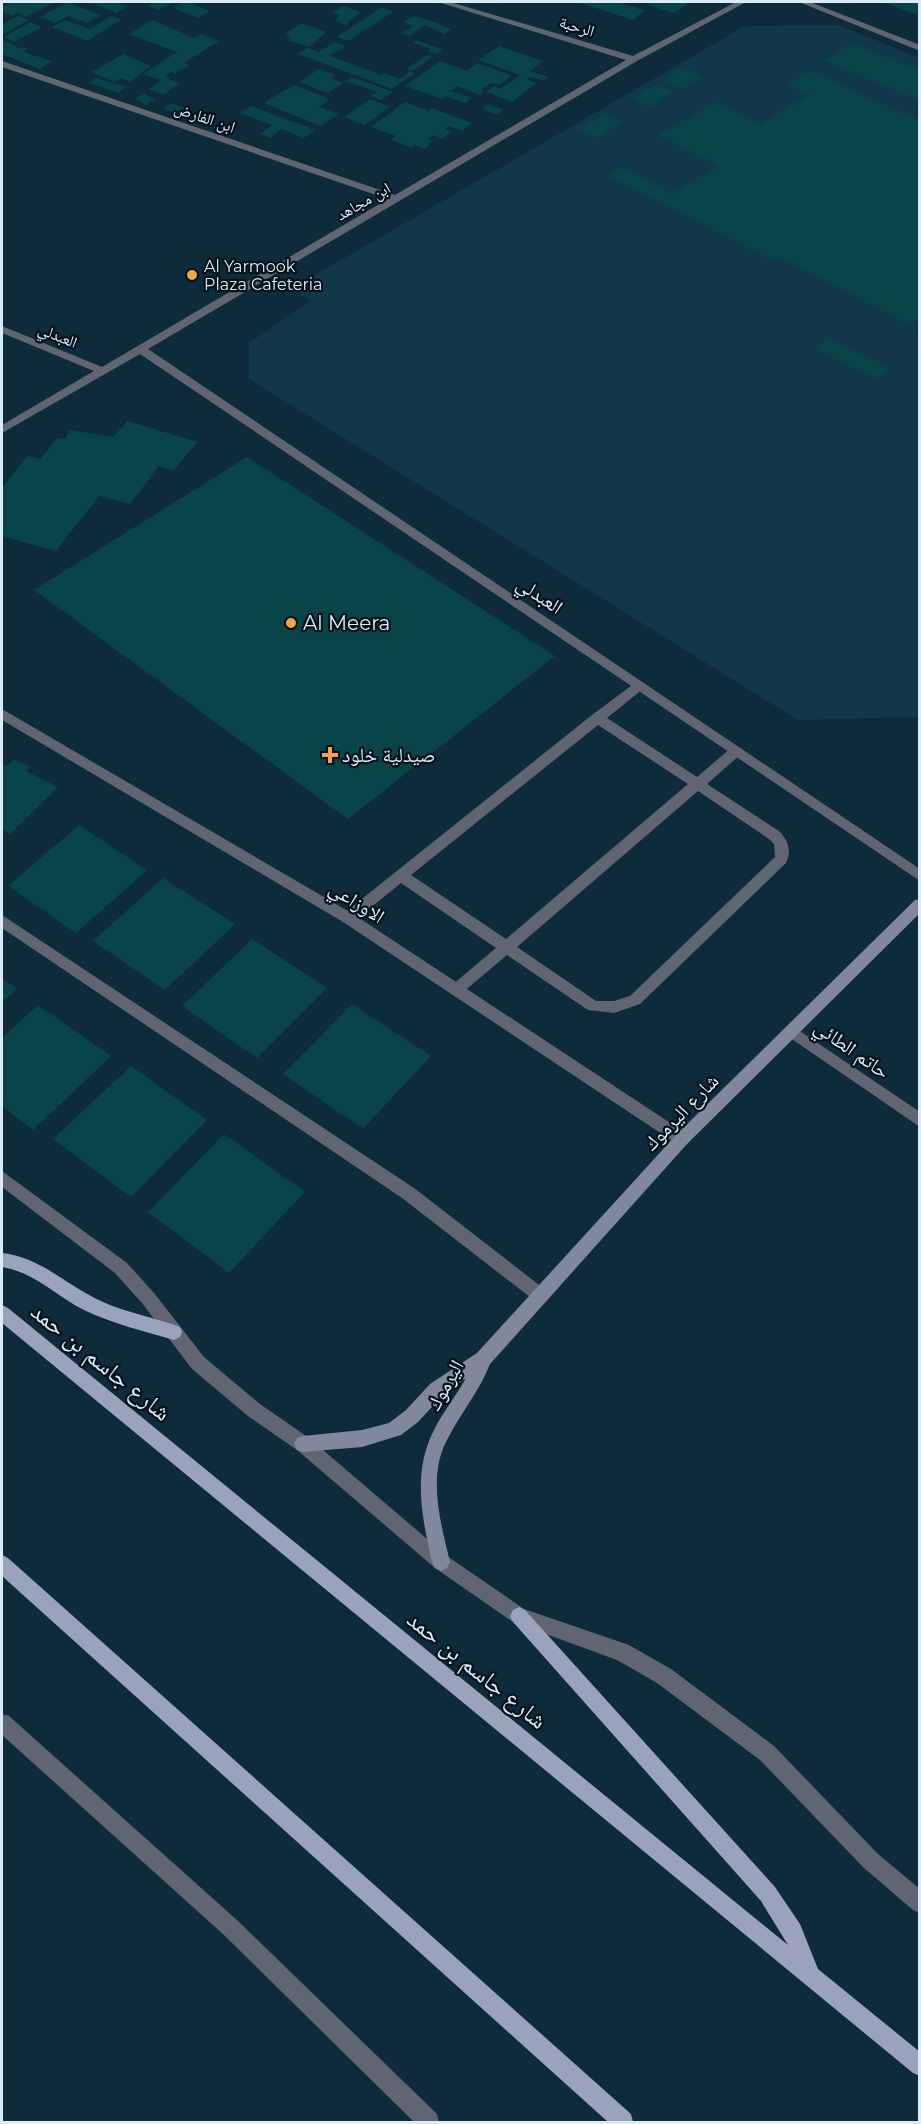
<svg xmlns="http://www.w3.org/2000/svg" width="921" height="2124" font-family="Montserrat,'Noto Naskh Arabic',sans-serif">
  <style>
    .built { fill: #12374b }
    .building { fill: #094448 }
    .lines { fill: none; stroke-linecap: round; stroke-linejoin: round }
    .lane { fill: #616571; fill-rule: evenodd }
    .street { fill: #616571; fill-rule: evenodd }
    .secondary { fill: #81889b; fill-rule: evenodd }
    .primary { fill: #9aa2bc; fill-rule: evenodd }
    .poi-dot { fill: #f5a346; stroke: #061219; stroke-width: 2 }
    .labels { text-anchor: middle; stroke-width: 4.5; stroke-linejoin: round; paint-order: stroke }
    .far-street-label { font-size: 16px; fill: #dcecf7; stroke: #061219 }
    .far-poi-label { font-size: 16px; fill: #dcecf7; stroke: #061219; text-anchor: start }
    .street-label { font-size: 20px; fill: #dcecf7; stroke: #061219 }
    .poi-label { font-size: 20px; fill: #dcecf7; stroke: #061219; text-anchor: start }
    .near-street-label { font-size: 24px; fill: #dcecf7; stroke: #061219 }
  </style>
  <rect width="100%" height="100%" fill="#0e2b3b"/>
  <!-- built -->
  <path class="built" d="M 839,25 L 919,58 L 919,717 L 798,720 L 249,379 L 249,343 L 311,301 L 291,289 L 745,26 Z"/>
  <!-- building -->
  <path class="building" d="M 12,2 L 55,2 L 26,17 L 18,13 L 12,16 L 2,11 L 2,7 Z
    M 67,2 L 101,15 L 87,23 L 68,16 L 55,23 L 40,17 Z
    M 78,2 L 116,2 L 128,6 L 117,13 L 94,4 Z
    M 155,2 L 172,2 L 158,10 L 148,6 Z
    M 184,2 L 188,2 L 210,11 L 198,18 L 173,8 Z
    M 577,2 L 617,2 L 645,10 L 633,20 Z
    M 649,2 L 675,3 L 690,2 L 674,13 L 646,4 Z
    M 883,2 L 920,2 L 920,16 Z
    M 343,6 L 360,12 L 346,25 L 335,21 L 339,15 L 332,13 Z
    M 382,7 L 393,12 L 348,41 L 337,37 Z
    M 18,16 L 29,20 L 2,35 L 2,24 Z
    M 111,16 L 121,20 L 87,41 L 52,27 L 65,20 L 90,29 Z
    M 413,16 L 429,20 L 451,29 L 444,34 L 425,25 L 409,36 L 402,33 L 413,26 L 403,22 Z
    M 152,20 L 194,38 L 201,34 L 219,41 L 184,63 L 189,65 L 175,74 L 171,72 L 166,76 L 169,77 L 166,78 L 179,83 L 164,95 L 149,89 L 161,80 L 143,74 L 177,52 L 129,34 Z
    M 31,22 L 42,27 L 14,42 L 4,37 Z
    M 301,23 L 326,32 L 309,47 L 287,40 L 291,38 L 286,36 L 288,34 L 286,33 Z
    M 2,40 L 17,46 L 15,47 L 17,49 L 21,47 L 27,49 L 23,52 L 52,61 L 40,69 L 2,54 Z
    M 417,40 L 443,50 L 437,54 L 428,51 L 431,49 L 413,43 Z
    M 334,42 L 345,46 L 330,56 L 381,75 L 384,73 L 400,79 L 410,71 L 415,73 L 392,89 L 298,54 L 307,48 L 319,52 Z
    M 852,43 L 920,71 L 920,97 L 916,99 L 824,61 Z
    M 499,46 L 543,61 L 530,71 L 549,77 L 543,81 L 530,77 L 526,79 L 537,83 L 512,102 L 486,92 L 494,86 L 500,89 L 520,75 L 478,60 Z
    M 123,54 L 151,66 L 130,82 L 122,78 L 115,82 L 92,72 Z
    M 427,55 L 433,57 L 412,71 L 407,68 Z
    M 440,61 L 467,71 L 477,63 L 512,76 L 499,85 L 491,83 L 481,90 L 484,91 L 479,95 L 458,86 L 451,91 L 472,98 L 465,103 L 445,96 L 442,99 L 405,86 Z
    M 683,67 L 704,77 L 682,89 L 661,80 Z
    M 319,69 L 335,75 L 331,78 L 343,83 L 328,93 L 299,82 Z
    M 812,71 L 916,119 L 920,117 L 920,317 L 909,325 L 782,258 L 775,262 L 607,175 L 622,167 L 672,193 L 718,166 L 658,135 L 717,102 L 760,124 L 809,95 L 787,85 Z
    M 352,77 L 393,92 L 381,100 L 371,96 L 377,92 L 345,81 Z
    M 96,78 L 126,87 L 119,93 L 89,83 Z
    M 656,84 L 674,91 L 650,107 L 632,99 Z
    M 294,85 L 330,99 L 319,107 L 339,114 L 320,126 L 264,103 Z
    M 144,94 L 155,99 L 146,105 L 135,99 Z
    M 370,99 L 390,107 L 364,125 L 344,117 Z
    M 405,102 L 429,111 L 432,108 L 472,123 L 462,131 L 449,126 L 445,129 L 451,132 L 442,139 L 434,135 L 428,140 L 433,141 L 424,149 L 415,145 L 412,148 L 391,140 L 396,136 L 371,127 Z
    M 172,103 L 192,112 L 183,117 L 163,108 Z
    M 489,104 L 503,110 L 497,115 L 482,109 Z
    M 251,106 L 315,130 L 304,138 L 282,129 L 270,138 L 260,134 L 272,125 L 240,113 Z
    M 200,113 L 217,119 L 207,126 L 190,119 Z
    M 604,114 L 622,122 L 597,138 L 579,129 Z
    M 829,338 L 891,368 L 876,379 L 815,349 Z
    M 127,421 L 198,442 L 173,471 L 159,466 L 130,504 L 99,496 L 56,551 L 2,536 L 2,488 L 27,456 L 41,459 L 57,438 L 65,439 L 70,430 L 113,437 Z
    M 247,457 L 555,656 L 348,819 L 34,590 Z
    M 14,759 L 30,767 L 26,771 L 58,787 L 10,834 L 2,829 L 2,764 L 6,766 Z
    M 79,825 L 147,870 L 76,933 L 8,886 Z
    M 163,878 L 235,924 L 165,990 L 93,941 Z
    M 252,939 L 327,988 L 257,1058 L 182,1006 Z
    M 2,978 L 17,989 L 2,1002 Z
    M 352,1004 L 431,1056 L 363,1129 L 283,1074 Z
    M 38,1005 L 111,1056 L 33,1130 L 2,1106 L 2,1038 Z
    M 131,1066 L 207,1120 L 131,1197 L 53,1139 Z
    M 224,1134 L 305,1192 L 229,1273 L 148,1212 Z"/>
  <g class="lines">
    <!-- lane -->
    <path class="lane" d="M 639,680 L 645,685 L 644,688 L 607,718 L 697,777 L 731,748 L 741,748 L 743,751 L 741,754 L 707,784 L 779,831 C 788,840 792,851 786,863 L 640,1004 L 614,1013 L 588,1010 L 507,955 L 462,993 L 452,993 L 450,989 L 452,985 L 496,948 L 401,883 L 353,922 L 343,922 L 341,918 L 343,914 L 592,715 ZM 598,725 L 688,784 L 506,939 L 411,875 ZM 698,791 L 769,839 L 774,844 L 775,857 L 630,996 L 614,1001 L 596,1001 L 517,947 Z"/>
    <!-- street -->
    <path class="street" d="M 438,2 L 450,2 L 633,56 L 736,2 L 746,2 L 637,61 L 148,349 L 920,869 L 920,881 L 140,354 L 2,433 L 2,425 L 94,371 L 2,333 L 2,326 L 102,367 L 388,199 L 2,67 L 2,61 L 395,195 L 626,60 Z
      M 799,2 L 810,2 L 920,45 L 920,51 Z
      M 2,709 L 353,914 L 687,1134 L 690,1139 L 687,1144 L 682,1146 L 677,1144 L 343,922 L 2,720 Z
      M 2,915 L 414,1188 L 547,1291 L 549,1296 L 547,1301 L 541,1304 L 535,1301 L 402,1198 L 2,928 Z
      M 791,1025 L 920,1112 L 920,1127 L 786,1035 L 784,1031 L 786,1027 Z
      M 2,1171 L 127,1263 L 154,1293 L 204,1357 L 260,1404 L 309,1438 L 447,1556 L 524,1609 L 629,1645 L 671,1669 L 774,1746 L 878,1854 L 920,1889 L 920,1913 L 913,1910 L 864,1868 L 760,1760 L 657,1683 L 617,1660 L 513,1622 L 435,1568 L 297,1450 L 248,1416 L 192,1369 L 142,1303 L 115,1273 L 2,1187 Z
      M 2,1714 L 9,1716 L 238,1921 L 437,2114 L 439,2122 L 414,2122 L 224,1935 L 2,1735 Z"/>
    <!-- secondary -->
    <path class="secondary" d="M 920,899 L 920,913 L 687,1144 L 490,1364 C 479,1392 460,1414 447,1440 C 427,1477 441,1524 450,1562 L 447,1568 L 441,1571 L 435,1568 L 432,1562 C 422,1517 412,1473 434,1430 C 443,1412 456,1396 466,1378 L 442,1396 L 418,1422 L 401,1435 L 362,1447 L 303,1452 L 297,1450 L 294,1444 L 297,1438 L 303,1436 L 362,1430 L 389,1423 L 406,1410 L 430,1384 L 477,1353 L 677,1134 L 915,900 Z"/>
    <!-- primary -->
    <path class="primary" d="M 2,1253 C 41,1257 67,1286 101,1301 C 126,1313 154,1317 180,1327 L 182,1332 L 180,1337 L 174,1340 C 144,1331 113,1324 84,1310 C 56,1296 34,1272 2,1267 Z
      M 2,1305 L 8,1308 L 788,1945 L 761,1901 L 513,1622 L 510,1616 L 513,1610 L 519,1607 L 525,1610 L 775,1887 L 800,1924 L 818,1969 L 920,2052 L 920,2076 L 913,2073 L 2,1323 Z
      M 2,1555 L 8,1558 L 631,2114 L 633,2122 L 608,2122 L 2,1576 Z"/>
  </g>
  <!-- markers -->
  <g class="poi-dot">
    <circle cx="192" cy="275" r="6"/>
    <circle cx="291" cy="623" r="6"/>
    <path d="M327 746h6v6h6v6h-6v6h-6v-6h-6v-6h6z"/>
  </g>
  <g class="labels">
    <!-- far-street labels -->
    <g class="far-street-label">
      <text transform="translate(577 26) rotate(17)" y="6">الرحبة</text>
      <text transform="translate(205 117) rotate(19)" y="6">ابن الفارض</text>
      <text transform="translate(363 201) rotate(-30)" y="6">ابن مجاهد</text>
      <text transform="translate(58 335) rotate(22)" y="6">العبدلي</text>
    </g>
    <!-- far-poi labels -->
    <g class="far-poi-label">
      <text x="204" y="272">Al Yarmook<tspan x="204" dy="18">Plaza Cafeteria</tspan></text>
    </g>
    <!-- street labels -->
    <g class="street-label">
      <text transform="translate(540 595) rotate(34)" y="7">العبدلي</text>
      <text transform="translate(357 902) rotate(32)" y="7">الاوزاعي</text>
      <text transform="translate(852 1049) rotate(35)" y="7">حاتم الطائي</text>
      <text transform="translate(681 1112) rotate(-46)" y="7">شارع اليرموك</text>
      <text transform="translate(445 1385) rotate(-61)" y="7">اليرموك</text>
    </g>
    <!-- poi labels -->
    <g class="poi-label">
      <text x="303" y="630">Al Meera</text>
      <text x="342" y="762">صيدلية خلود</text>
    </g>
    <!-- near-street labels -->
    <g class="near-street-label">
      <text transform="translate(101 1362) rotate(39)" y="8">شارع جاسم بن حمد</text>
      <text transform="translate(477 1670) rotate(39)" y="8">شارع جاسم بن حمد</text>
    </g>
  </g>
  <!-- border -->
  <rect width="921" height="2124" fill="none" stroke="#dcecf7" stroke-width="6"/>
</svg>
